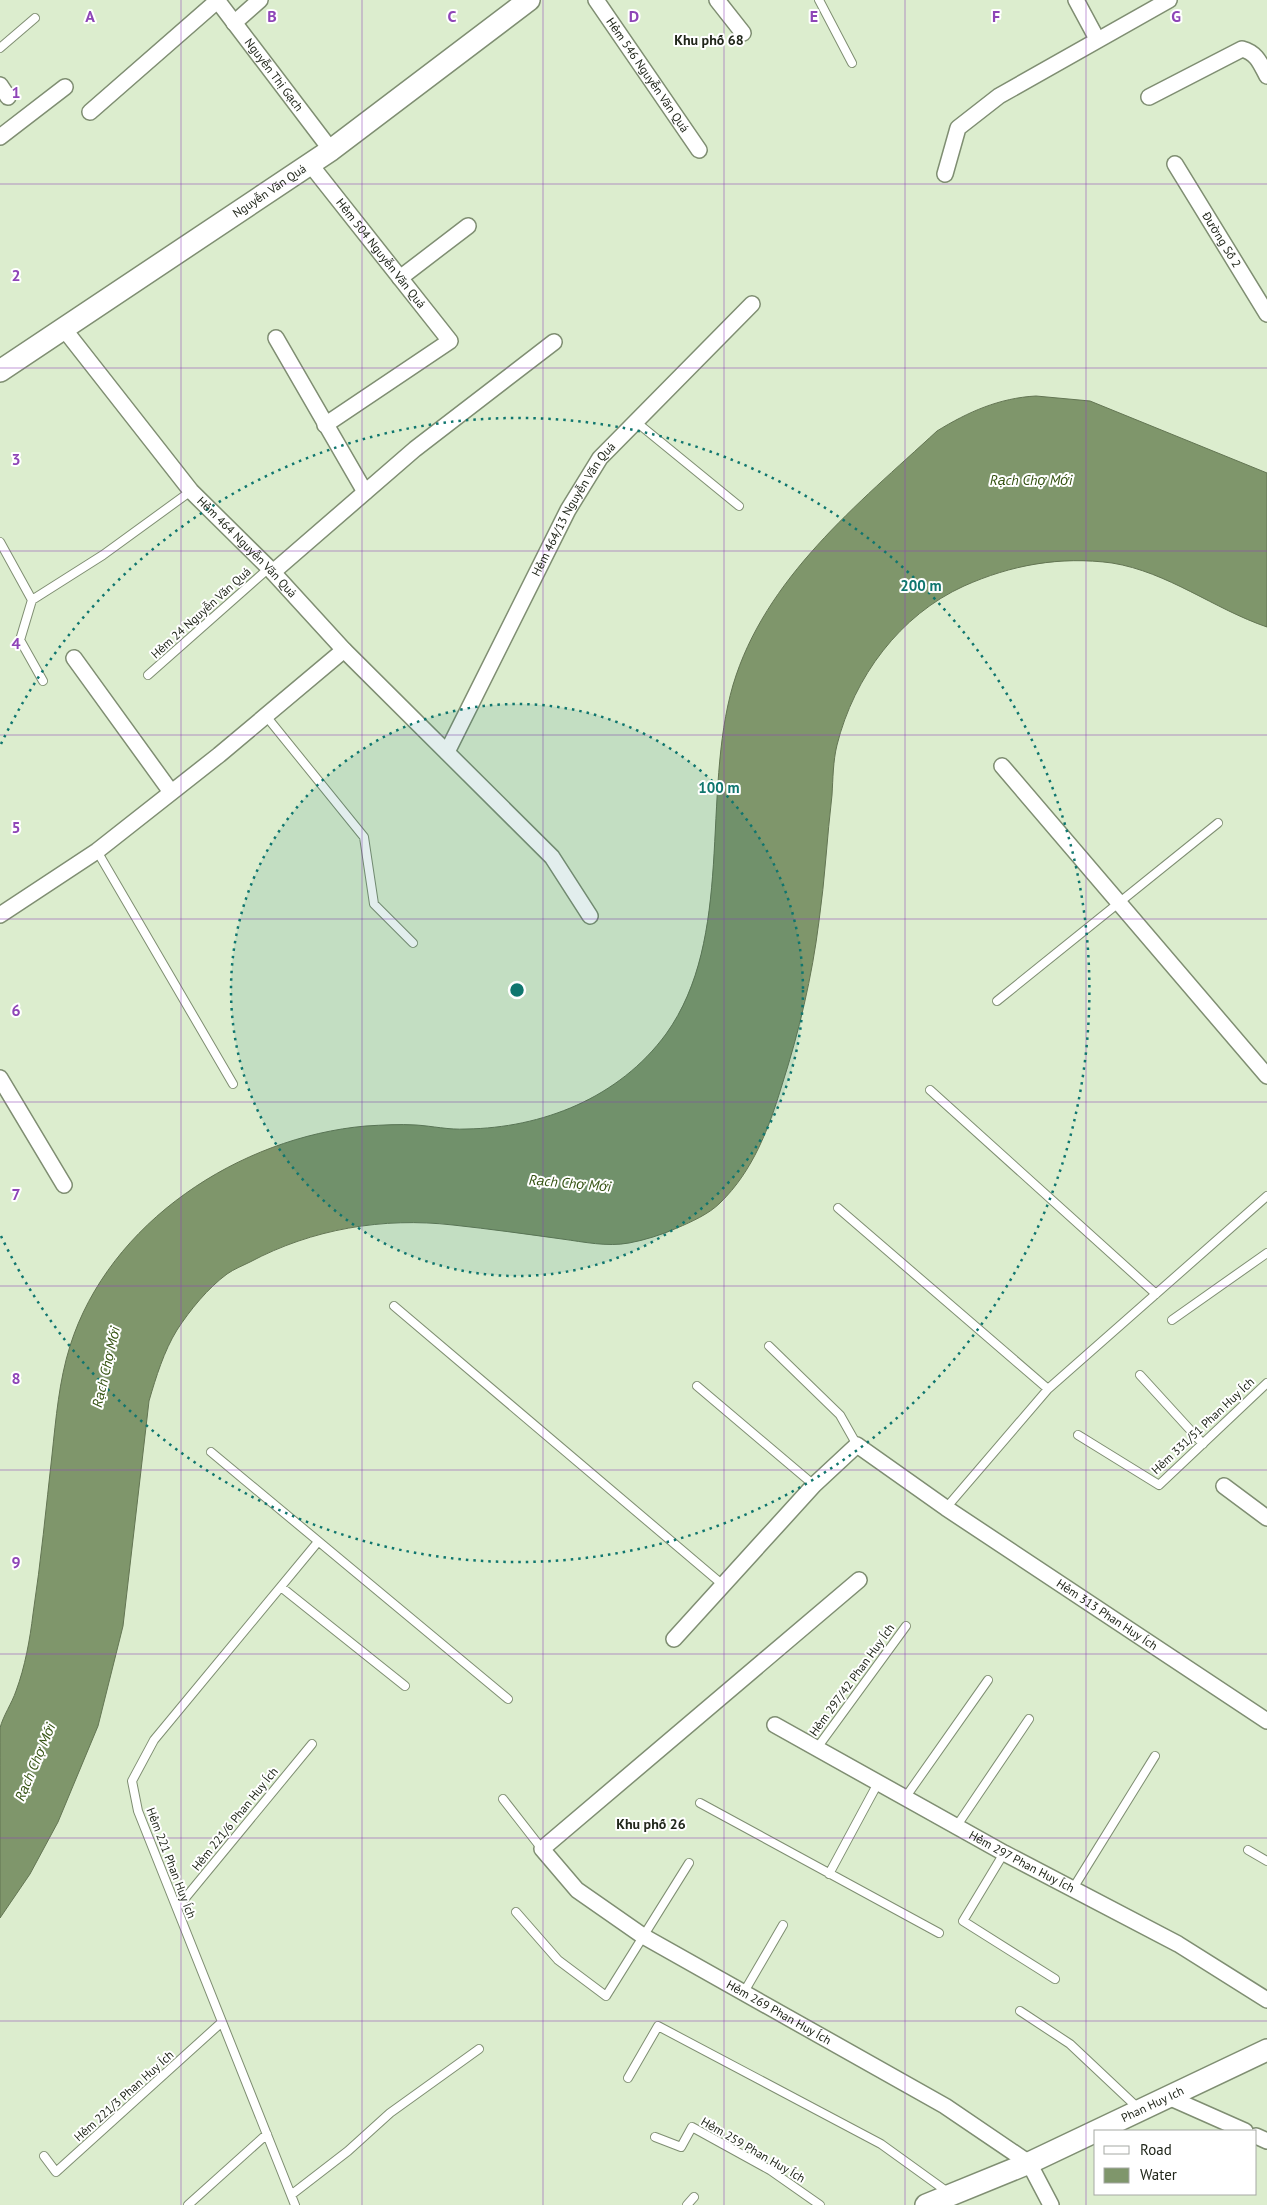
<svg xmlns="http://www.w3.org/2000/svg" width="1267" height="2205" font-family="'PT Sans',sans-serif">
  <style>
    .water { fill: #7f966b; stroke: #637553 }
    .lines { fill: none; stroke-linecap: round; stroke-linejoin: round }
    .lane-casing { stroke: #7f8e72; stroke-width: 10 }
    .street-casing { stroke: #7f8e72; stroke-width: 18 }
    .secondary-casing { stroke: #7f8e72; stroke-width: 24 }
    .lane { stroke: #fff; stroke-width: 8 }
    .street { stroke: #fff; stroke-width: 15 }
    .secondary { stroke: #fff; stroke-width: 21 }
    .grid { fill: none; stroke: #8e45b7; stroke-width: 1; stroke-opacity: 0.55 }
    .ring { fill: none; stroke: #0f766e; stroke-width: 2.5; stroke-dasharray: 2.5 5 }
    .labels { text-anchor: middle; stroke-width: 4; stroke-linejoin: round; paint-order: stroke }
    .street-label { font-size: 12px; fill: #21271b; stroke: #fff }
    .neighbourhood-label { font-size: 14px; font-weight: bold; fill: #21271b; stroke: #fff }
    .water-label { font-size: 14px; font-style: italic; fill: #345211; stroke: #fff }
    .grid-label { font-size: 16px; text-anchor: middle; font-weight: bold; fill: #8e45b7; stroke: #fff; stroke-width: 4; stroke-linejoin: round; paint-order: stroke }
    .centre { fill: #0f766e; stroke: #fff; stroke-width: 2.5 }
    .ring-label { font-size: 15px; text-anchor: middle; font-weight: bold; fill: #0f766e; stroke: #fff; stroke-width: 4; stroke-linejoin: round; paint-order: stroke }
  </style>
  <rect width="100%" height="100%" fill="#dcedce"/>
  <!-- water -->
  <path class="water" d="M 1036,396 L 1090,401 L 1267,473 L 1267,627 C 1214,609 1168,572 1112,563 C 1060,556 1011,565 964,586 C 900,615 854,677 837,745 C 833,761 833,779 832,795 C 827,837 825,879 819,921 C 812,977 799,1032 782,1085 C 769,1128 753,1171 720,1203 C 709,1214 691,1222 677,1228 C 661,1235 645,1240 629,1243 C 607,1247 584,1242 562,1239 C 526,1234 490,1229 453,1225 C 383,1217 312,1229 250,1262 C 242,1266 234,1269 227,1274 C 208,1288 190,1310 177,1330 C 164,1351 156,1377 149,1401 L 123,1626 L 98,1726 L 58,1822 L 30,1874 L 0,1918 C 0,1875 0,1831 0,1788 C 0,1769 0,1746 0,1728 C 3,1716 12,1703 16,1691 C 25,1667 30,1639 33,1614 C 41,1561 46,1508 52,1455 C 56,1418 59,1381 70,1346 C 109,1222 240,1137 366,1126 C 382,1125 400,1124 416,1125 C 432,1126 449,1130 466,1129 C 542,1128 619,1098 666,1034 C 735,938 701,795 733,685 C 765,578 858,504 937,431 C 968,412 999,398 1036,396 Z"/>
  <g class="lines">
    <!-- lane casing -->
    <g class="lane-casing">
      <path id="lane" d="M 819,0 L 852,63
        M 0,48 L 35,18
        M 635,421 L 739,506
        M 0,542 L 32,600 L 20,640 L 43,681
        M 32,600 L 103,555 L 191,491
        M 148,675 L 269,568
        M 266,716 L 364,837 L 374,904 L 413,943
        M 97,851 L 233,1084
        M 997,1001 L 1218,823
        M 930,1090 L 1156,1294
        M 838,1208 L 1048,1389
        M 394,1306 L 723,1585
        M 1172,1320 L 1267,1253
        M 769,1346 L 840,1415 L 857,1445
        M 1140,1375 L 1203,1444
        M 697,1386 L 814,1485
        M 1078,1435 L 1159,1485 L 1267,1383
        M 211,1452 L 508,1699
        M 946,1508 L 1048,1389 L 1267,1196
        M 281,1587 L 405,1686
        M 817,1748 L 906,1626
        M 905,1798 L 988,1680
        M 503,1799 L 542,1849
        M 700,1803 L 939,1933
        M 956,1827 L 1029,1719
        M 1248,1850 L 1267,1861
        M 1004,1853 L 963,1921 L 1055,1979
        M 829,1874 L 878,1783
        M 1072,1890 L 1155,1756
        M 177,1908 L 312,1744
        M 516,1912 L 558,1960 L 606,1996 L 689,1863
        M 744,1992 L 783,1925
        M 1020,2011 L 1070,2044 L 1138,2108
        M 628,2078 L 658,2026 L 881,2144 L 949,2193
        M 655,2137 L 681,2147 L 692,2127 L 770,2170 L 820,2205
        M 44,2156 L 56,2172 L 222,2022
        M 291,2195 L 348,2151 L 390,2113 L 479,2049
        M 188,2205 L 267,2134
        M 295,2205 L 138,1811 L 132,1781 L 154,1740 L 317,1543
        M 687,2205 L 694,2197"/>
    </g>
    <!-- street casing -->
    <g class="street-casing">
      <g id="street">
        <path id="s1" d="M 217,0 L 331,150"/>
        <path id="s2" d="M 596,0 L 699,150"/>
        <path d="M 717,0 L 743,33"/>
        <path d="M 1076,0 L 1097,39"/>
        <path d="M 234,23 L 260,0"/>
        <path d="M 0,85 L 8,97"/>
        <path d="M 1149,97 L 1242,49 C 1257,53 1260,63 1267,76"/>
        <path d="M 90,112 L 217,1"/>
        <path d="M 0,137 L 65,87"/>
        <path id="s3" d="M 310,164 L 450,341 L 325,425"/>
        <path id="s4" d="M 1175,164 L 1267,314"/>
        <path d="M 945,174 L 958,128 L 999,96 L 1169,0"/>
        <path d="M 400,278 L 468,226"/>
        <path id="s5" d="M 64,329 L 191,491 L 269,568 L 344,650 L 552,857 L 590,916"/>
        <path d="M 276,338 L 365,492"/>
        <path d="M 273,572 L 415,449 L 554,342"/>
        <path d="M 74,658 L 171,792"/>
        <path id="s6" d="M 447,752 L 568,510 L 600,458 L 752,304"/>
        <path d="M 1002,766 L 1267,1076"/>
        <path d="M 0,915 L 97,851 L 219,755 L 344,650"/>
        <path d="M 0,1078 L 64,1185"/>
        <path d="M 1224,1486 L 1267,1518"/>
        <path id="s7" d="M 859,1580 L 542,1849 L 577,1890 L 643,1936 L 945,2106 L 1029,2163 L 1051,2205"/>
        <path id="s8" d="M 674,1639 L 814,1485 L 857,1445 L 946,1508 L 1267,1721"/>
        <path id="s9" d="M 775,1725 L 1004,1853 L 1178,1944 L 1267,2000"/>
        <path d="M 1166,2096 L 1245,2131"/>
        <path d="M 1256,2136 L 1267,2141"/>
      </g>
    </g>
    <!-- secondary casing -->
    <g class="secondary-casing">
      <g id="secondary">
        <path id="s10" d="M 0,371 L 331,150 L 529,0"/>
        <path id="s11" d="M 926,2205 L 1029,2163 L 1267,2050"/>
      </g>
    </g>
    <!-- lane -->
    <use href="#lane" class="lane"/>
    <!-- street -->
    <use href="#street" class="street"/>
    <!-- secondary -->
    <use href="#secondary" class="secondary"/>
  </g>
  <!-- grid -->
  <path class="grid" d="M 181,0 L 181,2205M 362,0 L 362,2205M 543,0 L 543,2205M 724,0 L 724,2205M 905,0 L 905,2205M 1086,0 L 1086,2205M 0,184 L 1267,184M 0,368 L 1267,368M 0,551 L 1267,551M 0,735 L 1267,735M 0,919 L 1267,919M 0,1102 L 1267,1102M 0,1286 L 1267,1286M 0,1470 L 1267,1470M 0,1654 L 1267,1654M 0,1838 L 1267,1838M 0,2021 L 1267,2021"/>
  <!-- distance rings -->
  <circle cx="517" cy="990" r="286" fill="#0f766e" fill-opacity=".12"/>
  <g class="ring">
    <circle cx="517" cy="990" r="286"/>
    <path d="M1 744A572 572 0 1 1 1 1236"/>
  </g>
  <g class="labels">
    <!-- street labels -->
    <g class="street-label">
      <text dy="4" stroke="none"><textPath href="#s1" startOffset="94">Nguyễn Thị Gạch</textPath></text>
      <text dy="4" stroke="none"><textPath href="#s2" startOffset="91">Hẻm 546 Nguyễn Văn Quá</textPath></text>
      <text dy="4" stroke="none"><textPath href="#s10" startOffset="324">Nguyễn Văn Quá</textPath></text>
      <text dy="4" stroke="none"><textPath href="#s4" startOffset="89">Đường Số 2</textPath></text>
      <text dy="4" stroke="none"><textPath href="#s3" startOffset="114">Hẻm 504 Nguyễn Văn Quá</textPath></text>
      <text dy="4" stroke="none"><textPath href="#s6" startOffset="274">Hẻm 464/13 Nguyễn Văn Quá</textPath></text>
      <text dy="4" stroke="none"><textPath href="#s5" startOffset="285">Hẻm 464 Nguyễn Văn Quá</textPath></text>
      <text transform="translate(201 613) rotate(-42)" y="4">Hẻm 24 Nguyễn Văn Quá</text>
      <text transform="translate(1203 1426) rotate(-43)" y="4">Hẻm 331/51 Phan Huy Ích</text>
      <text dy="4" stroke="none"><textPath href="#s8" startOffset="569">Hẻm 313 Phan Huy Ích</textPath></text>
      <text transform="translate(852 1680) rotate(-54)" y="4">Hẻm 297/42 Phan Huy Ích</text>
      <text transform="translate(235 1819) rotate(-51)" y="4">Hẻm 221/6 Phan Huy Ích</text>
      <text dy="4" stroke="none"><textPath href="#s9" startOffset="282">Hẻm 297 Phan Huy Ích</textPath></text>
      <text transform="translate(171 1863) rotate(69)" y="4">Hẻm 221 Phan Huy Ích</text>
      <text dy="4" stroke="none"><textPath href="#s7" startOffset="706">Hẻm 269 Phan Huy Ích</textPath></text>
      <text transform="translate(124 2096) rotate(-42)" y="4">Hẻm 221/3 Phan Huy Ích</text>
      <text dy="4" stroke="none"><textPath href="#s11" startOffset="248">Phan Huy Ich</textPath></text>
      <text transform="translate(753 2150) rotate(30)" y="4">Hẻm 259 Phan Huy Ích</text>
    </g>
    <!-- neighbourhood labels -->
    <g class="neighbourhood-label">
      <text x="709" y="45">Khu phố 68</text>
      <text x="651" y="1829">Khu phố 26</text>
    </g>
    <!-- water labels -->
    <g class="water-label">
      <text x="1031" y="485">Rạch Chợ Mới</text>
      <text transform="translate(570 1183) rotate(5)" y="5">Rạch Chợ Mới</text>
      <text transform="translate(106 1367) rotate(-77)" y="5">Rạch Chợ Mới</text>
      <text transform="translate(35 1762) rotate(-67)" y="5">Rạch Chợ Mới</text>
    </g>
  </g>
  <g class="grid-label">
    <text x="90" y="22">A</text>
    <text x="272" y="22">B</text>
    <text x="452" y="22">C</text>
    <text x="634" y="22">D</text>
    <text x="814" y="22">E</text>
    <text x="996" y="22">F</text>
    <text x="1176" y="22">G</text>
    <text x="16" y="98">1</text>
    <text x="16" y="281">2</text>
    <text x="16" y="465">3</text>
    <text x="16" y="649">4</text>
    <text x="16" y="833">5</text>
    <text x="16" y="1016">6</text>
    <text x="16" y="1200">7</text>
    <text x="16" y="1384">8</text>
    <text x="16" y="1568">9</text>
  </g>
  <circle cx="517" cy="990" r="8" class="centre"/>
  <g class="ring-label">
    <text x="921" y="591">200 m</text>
    <text x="719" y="793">100 m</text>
  </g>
  <!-- legend -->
  <rect x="1094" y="2130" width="162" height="65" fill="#ffffff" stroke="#a6a9a4"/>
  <rect x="1104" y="2146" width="25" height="8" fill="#ffffff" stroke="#a6a9a4"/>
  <text x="1140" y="2155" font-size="15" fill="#21271b">Road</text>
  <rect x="1104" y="2168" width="25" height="15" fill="#7f966b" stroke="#a6a9a4"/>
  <text x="1140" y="2180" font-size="15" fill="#21271b">Water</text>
</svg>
